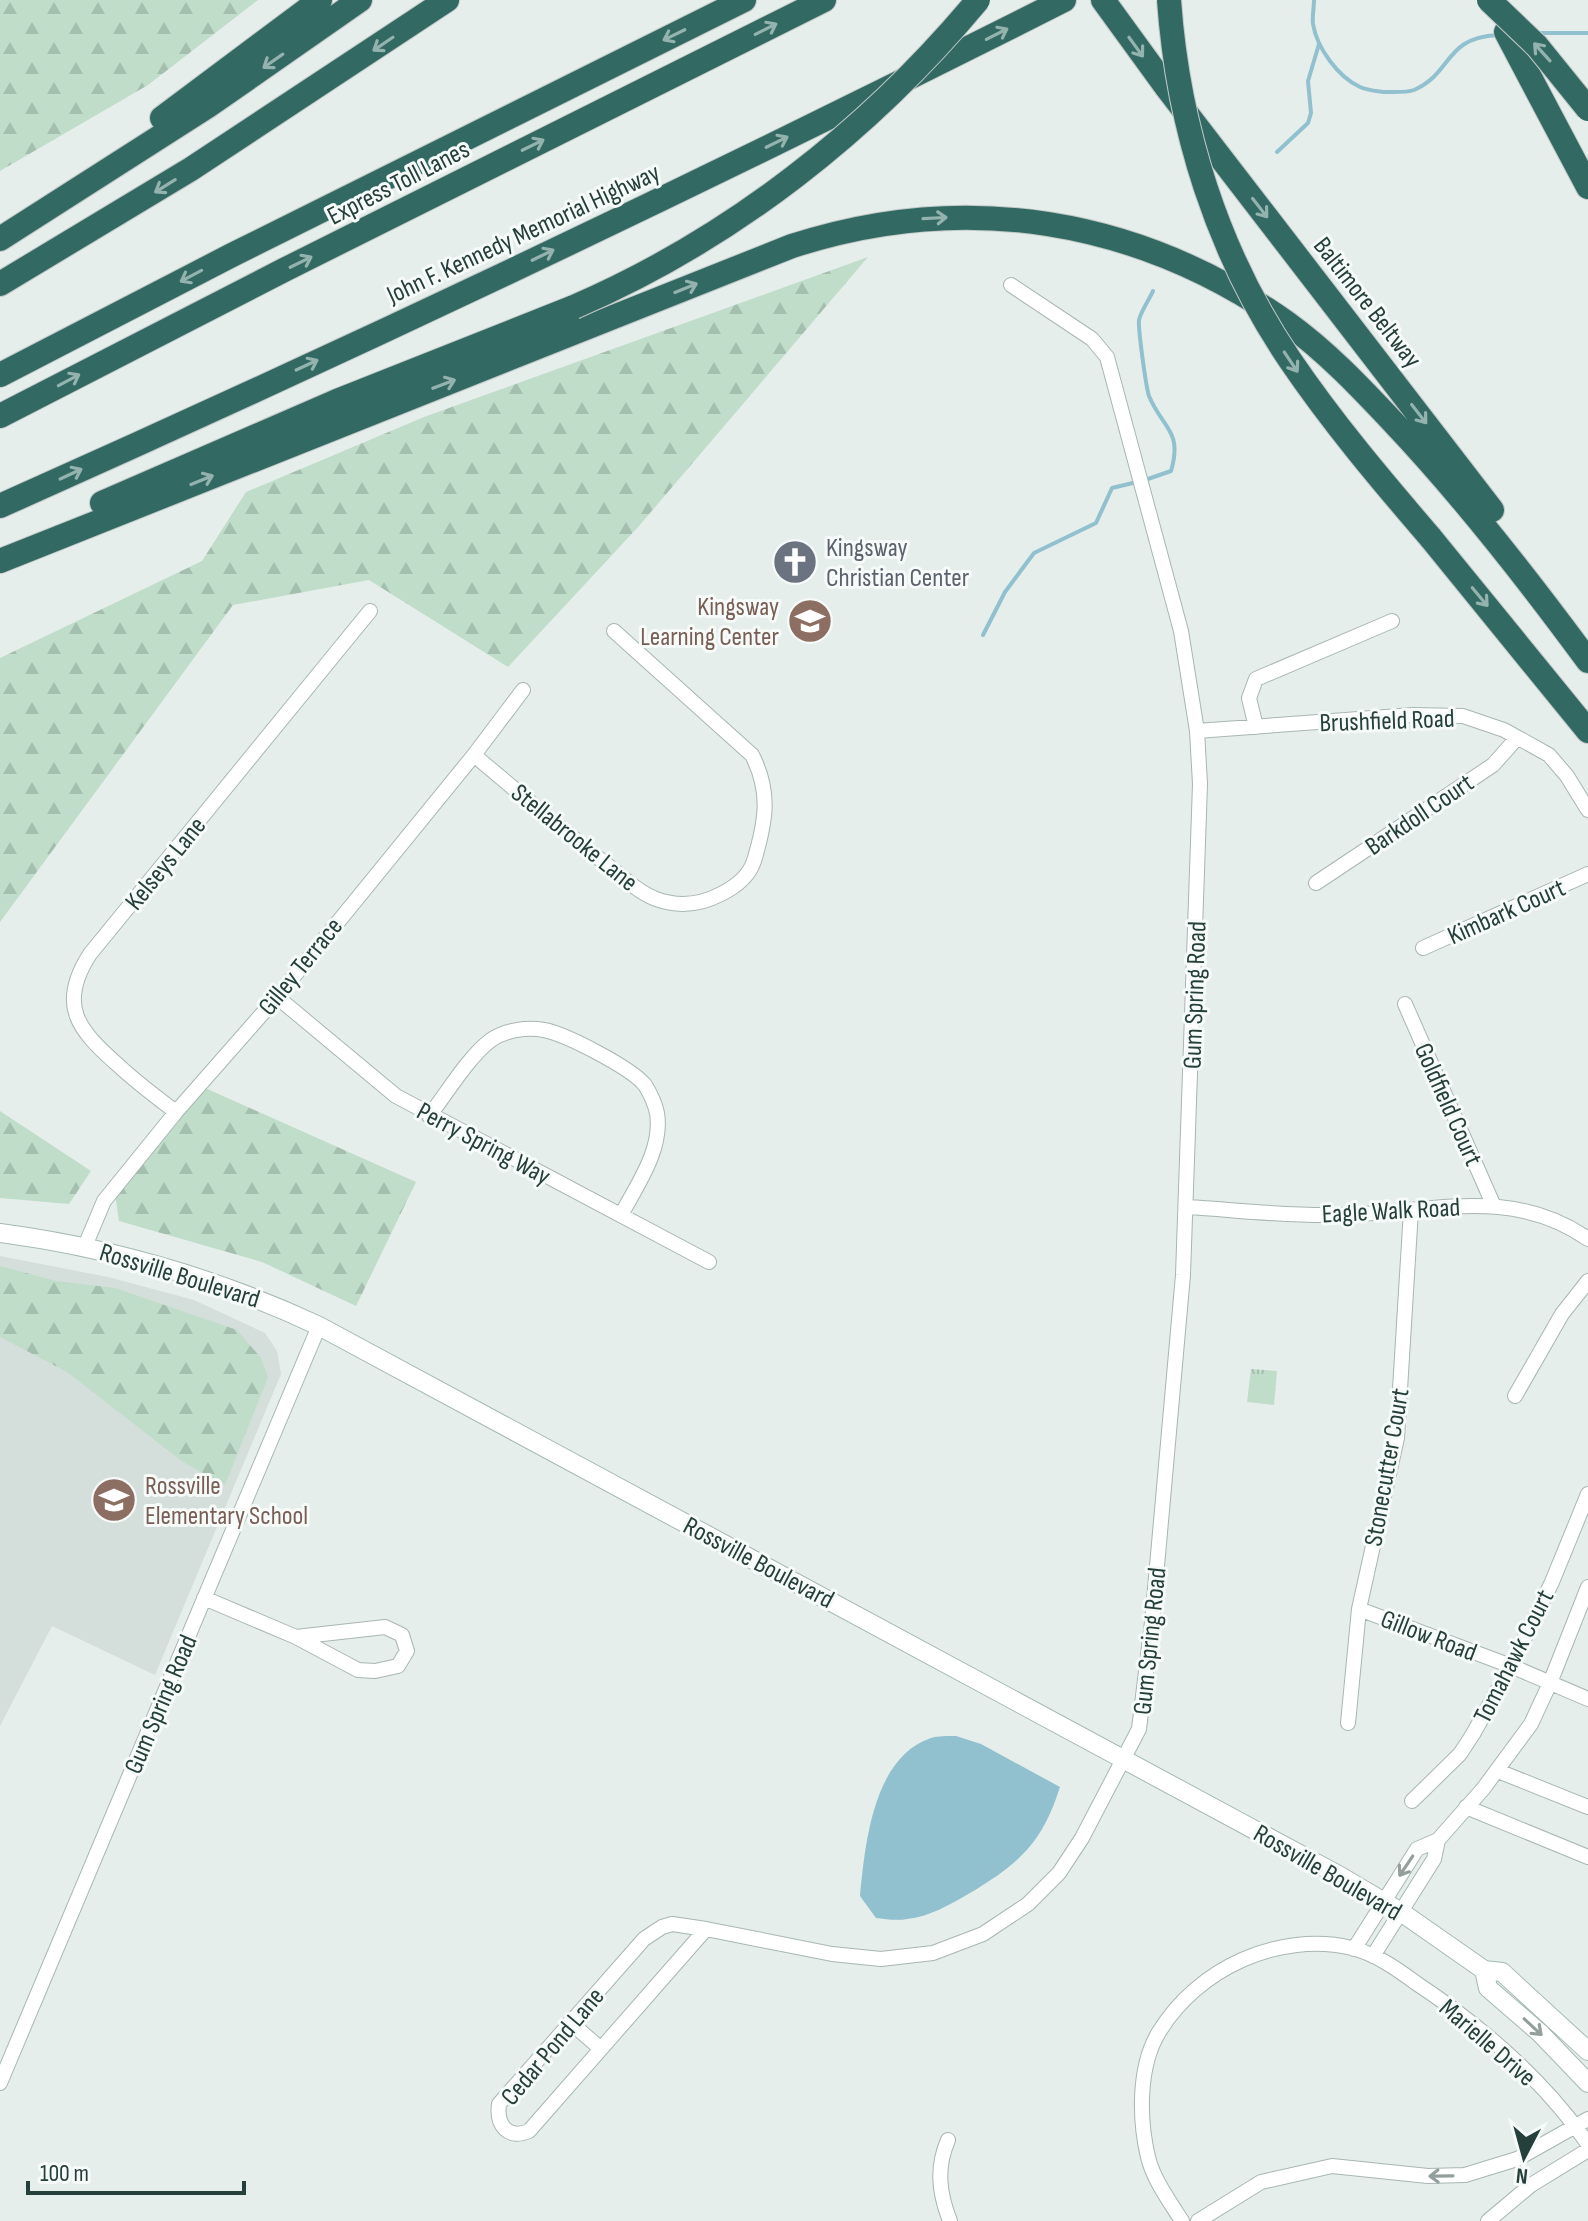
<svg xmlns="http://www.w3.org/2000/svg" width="1588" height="2221" font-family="'Sofia Sans Condensed',sans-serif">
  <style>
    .built { fill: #d4deda }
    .forest { fill: url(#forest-firs) }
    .park { fill: url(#park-tufts) }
    .water { fill: #91c0cf }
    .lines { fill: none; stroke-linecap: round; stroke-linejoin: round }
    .stream { stroke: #91c0cf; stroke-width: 4 }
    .street-casing { stroke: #a8b6b2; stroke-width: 16 }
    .secondary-casing { stroke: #a4b9b3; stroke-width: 20 }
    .highway-casing { stroke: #c2c9c8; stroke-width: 26 }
    .street { stroke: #fff; stroke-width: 14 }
    .secondary { stroke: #fff; stroke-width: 18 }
    .highway { stroke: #326a63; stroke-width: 24 }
    .highway-bridge-casing { stroke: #c2c9c8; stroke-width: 26; stroke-linecap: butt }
    .highway-bridge { stroke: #326a63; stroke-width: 24 }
    .oneway { stroke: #94b2ae }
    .oneway2 { stroke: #929f9c }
    .labels { text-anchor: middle; stroke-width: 6; stroke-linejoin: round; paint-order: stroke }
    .street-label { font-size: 26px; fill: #253f3a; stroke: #f6faf8 }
    .worship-label { font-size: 26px; fill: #5b616d; stroke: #f6faf8; text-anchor: start }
    .education-label { font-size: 26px; fill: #785e54; stroke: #f6faf8; text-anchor: end }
  </style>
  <defs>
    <pattern id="forest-firs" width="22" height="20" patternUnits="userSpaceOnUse" patternTransform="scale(2)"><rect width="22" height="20" fill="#c0ddca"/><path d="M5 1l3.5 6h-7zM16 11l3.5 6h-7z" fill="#a5bfae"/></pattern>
    <pattern id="park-tufts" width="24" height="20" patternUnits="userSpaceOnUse" patternTransform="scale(2)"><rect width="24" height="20" fill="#c0ddca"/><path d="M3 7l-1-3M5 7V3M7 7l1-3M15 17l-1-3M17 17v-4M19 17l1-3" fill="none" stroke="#a5bfae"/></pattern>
  </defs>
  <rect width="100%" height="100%" fill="#e5eeeb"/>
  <!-- built -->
  <path class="built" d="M 0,1256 L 108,1277 L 194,1300 L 265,1333 L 277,1351 L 281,1374 L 155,1675 L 52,1626 L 0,1726 Z"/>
  <!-- forest -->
  <path class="forest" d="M 0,0 L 258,0 L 148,85 L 0,171 Z
    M 868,257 L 639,526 L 508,667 L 369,580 L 233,605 L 0,922 L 0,658 L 202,561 L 246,492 L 424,417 Z
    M 203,1087 L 416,1182 L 356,1306 L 262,1262 L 119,1221 L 114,1187 Z
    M 0,1111 L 91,1171 L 69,1204 L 0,1198 Z
    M 0,1266 L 56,1281 L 115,1288 L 237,1330 L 261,1358 L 268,1377 L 225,1485 L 183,1462 L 67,1372 L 0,1337 Z"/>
  <!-- park -->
  <path class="park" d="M 1251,1369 L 1277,1371 L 1274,1405 L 1247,1402 Z"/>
  <!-- water -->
  <path class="water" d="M 956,1736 L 981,1744 L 1060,1787 C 1042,1843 1020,1863 970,1893 C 951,1904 929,1917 907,1919 C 897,1921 885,1919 876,1918 L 860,1896 C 865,1845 873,1757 931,1738 C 938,1736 948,1736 956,1736 Z"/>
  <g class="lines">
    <!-- stream -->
    <path class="stream" d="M 1314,0 C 1314,8 1312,17 1313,24 C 1317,48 1338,77 1360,87 C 1366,90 1376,91 1383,92 C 1392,92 1406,93 1414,90 C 1454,72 1443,38 1498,35
      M 1538,33 L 1588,33
      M 1277,152 L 1308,123 L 1311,113 L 1308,81 L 1319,44
      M 1145,480 L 1171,471 C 1183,430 1162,428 1149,396 C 1146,387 1138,329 1139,320 C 1141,311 1149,300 1153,291
      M 983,635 L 1005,592 L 1034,553 L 1096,523 L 1112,488 L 1137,482"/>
    <!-- street casing -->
    <g class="street-casing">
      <path id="street" d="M 1256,727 L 1249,698 L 1256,679 L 1392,621
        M 1197,731 L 1413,715 L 1463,716 L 1504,730 L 1549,755 L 1567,776 L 1588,810
        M 474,755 C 518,792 561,829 606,864 C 621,876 638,892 656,899 C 678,907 700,905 721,894 C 735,887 749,876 754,861 C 766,821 771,792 752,755 L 614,631
        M 1316,883 L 1493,765 L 1517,738
        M 1423,948 L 1588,874
        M 277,997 L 396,1096 L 709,1262
        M 1405,1004 L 1493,1204
        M 176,1112 C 156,1097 136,1082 118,1065 C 78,1030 57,1005 90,954 L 370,611
        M 429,1116 C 447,1093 469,1056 491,1040 C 505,1030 527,1027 544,1030 C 566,1034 631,1068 645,1085 C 650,1093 655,1104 657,1113 C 663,1149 637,1185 621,1215
        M 1188,1207 C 1236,1210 1285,1216 1334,1215 C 1423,1215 1508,1183 1588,1239
        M 85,1246 L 104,1201 L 176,1112 L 277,997 L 474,755 L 523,690
        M 1515,1396 L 1562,1314 L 1588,1281
        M 204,1598 L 296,1637 L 358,1670 L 375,1671 L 398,1666 L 407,1651 L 402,1635 L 385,1627 L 296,1637
        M 1359,1609 L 1511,1666 L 1588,1699
        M 1348,1723 L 1359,1609 L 1397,1438 L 1411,1210
        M 1498,1771 L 1588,1807
        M 1412,1801 L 1460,1754 L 1473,1734 L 1511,1666 L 1552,1582 L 1588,1494
        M 1466,1807 L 1588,1857
        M 672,1924 L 706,1929 L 529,2131 C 508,2140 496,2125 499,2104 L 644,1939 L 662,1927 Z
        M 706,1929 L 832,1954 L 881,1959 L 933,1953 L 983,1934 L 1028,1904 L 1059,1873 L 1082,1838 L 1139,1729 L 1152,1622 L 1183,1275 L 1200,784 L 1197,731 L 1181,631 L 1107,357 L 1092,339 L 1011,285
        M 1354,1949 L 1417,1849 L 1438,1840 L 1483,1789 L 1531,1724 L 1550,1683 L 1588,1587
        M 1373,1956 L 1434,1859 L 1438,1840
        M 570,2022 L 601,2049
        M 0,2083 L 319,1326
        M 948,2140 C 936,2168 939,2193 950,2221
        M 1182,2221 C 1170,2202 1153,2179 1148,2157 C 1139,2119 1138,2066 1159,2032 C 1198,1968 1279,1931 1352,1948 C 1376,1954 1397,1969 1416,1983 C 1481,2026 1543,2079 1588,2144
        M 1198,2221 L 1261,2182 L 1332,2166 L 1428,2176 L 1465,2175 L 1517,2159 L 1588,2119
        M 1488,2221 L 1531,2185 L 1588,2150"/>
    </g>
    <!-- secondary casing -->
    <g class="secondary-casing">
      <path id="secondary" d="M 0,1233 C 112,1248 217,1278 319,1326 L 1342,1877 L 1401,1912 L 1484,1970 L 1502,1972 L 1588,2051
        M 1484,1970 L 1488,1988 L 1540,2033 L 1588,2083"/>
    </g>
    <!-- highway casing -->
    <g class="highway-casing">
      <path id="highway" d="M 1103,0 L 1167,88 L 1492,510
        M 1506,32 L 1588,187
        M 162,118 L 320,0
        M 0,239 L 208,106 L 360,0
        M 0,284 L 191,169 L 447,0
        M 0,375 L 232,255 L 744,0
        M 0,416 L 284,270 L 824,0
        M 102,503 L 337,401 L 574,307
        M 0,506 C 359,346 714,177 1064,0
        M 1430,537 L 1588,731
        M 0,561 L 792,246 C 965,190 1138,218 1287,323 C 1326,351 1360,387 1393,422 C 1464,497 1527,578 1588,661"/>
    </g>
    <!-- street -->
    <use href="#street" class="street"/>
    <!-- secondary -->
    <use href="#secondary" class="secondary"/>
    <!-- highway -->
    <use href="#highway" class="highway"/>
    <!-- highway-bridge casing -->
    <g class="highway-bridge-casing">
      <path id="highway-bridge" d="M 1169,0 C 1178,128 1218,254 1290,360 C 1332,422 1381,480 1430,537
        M 1489,0 L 1537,46 L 1588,109
        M 574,307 C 731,239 869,131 978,0"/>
    </g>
    <!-- highway-bridge -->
    <use href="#highway-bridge" class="highway-bridge"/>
  </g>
  <!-- one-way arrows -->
  <defs><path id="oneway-shaft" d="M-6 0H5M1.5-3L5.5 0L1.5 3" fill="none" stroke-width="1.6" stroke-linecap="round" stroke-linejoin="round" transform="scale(2)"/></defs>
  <g class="oneway">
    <use href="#oneway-shaft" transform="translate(766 29) rotate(-27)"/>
    <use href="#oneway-shaft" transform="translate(997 34) rotate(-27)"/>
    <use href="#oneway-shaft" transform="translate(674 35) rotate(154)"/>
    <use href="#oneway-shaft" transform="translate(383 44) rotate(146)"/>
    <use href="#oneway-shaft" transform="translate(1136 47) rotate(54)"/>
    <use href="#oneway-shaft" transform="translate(1542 52) rotate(-132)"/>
    <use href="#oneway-shaft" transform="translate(273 61) rotate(145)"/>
    <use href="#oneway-shaft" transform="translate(777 142) rotate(-26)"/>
    <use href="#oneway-shaft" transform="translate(533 145) rotate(-26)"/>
    <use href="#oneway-shaft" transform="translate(165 186) rotate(148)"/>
    <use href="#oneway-shaft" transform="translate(1260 208) rotate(52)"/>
    <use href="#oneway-shaft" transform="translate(935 218) rotate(-3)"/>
    <use href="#oneway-shaft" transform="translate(543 255) rotate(-26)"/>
    <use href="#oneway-shaft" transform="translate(301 262) rotate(-26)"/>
    <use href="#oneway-shaft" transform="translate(191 276) rotate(152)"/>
    <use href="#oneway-shaft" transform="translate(686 288) rotate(-22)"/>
    <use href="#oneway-shaft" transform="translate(1291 362) rotate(56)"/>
    <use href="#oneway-shaft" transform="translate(307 365) rotate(-25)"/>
    <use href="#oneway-shaft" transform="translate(69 380) rotate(-28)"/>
    <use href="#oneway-shaft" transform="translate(444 384) rotate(-21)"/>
    <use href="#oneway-shaft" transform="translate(1419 414) rotate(52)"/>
    <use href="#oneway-shaft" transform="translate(71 474) rotate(-25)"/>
    <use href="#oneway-shaft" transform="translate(202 480) rotate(-22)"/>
    <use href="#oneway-shaft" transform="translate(1480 597) rotate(50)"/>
  </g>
  <g class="oneway2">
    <use href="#oneway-shaft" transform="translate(1406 1866) rotate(124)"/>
    <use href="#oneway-shaft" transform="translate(1533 2027) rotate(43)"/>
    <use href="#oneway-shaft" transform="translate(1441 2176) rotate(179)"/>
  </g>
  <!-- icons -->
  <defs>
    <g id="church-disc" transform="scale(2.3)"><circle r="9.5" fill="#6b7280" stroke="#f6faf8"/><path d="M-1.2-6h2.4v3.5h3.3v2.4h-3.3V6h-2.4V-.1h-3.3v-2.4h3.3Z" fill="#fff"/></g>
    <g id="school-disc" transform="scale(2.3)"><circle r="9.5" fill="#8d6e63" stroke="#f6faf8"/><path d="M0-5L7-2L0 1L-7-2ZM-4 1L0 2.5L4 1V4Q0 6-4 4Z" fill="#fff"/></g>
  </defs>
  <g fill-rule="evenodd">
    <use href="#church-disc" x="795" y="562"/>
    <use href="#school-disc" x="810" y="621"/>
    <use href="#school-disc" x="114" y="1500"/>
  </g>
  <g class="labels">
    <!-- street labels -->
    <g class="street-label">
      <text transform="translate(398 182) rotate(-27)" y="9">Express Toll Lanes</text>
      <text transform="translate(523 233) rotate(-25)" y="9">John F. Kennedy Memorial Highway</text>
      <text transform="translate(1368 302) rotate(52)" y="9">Baltimore Beltway</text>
      <text transform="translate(1387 720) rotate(-2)" y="9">Brushfield Road</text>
      <text transform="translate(1419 814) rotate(-34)" y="9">Barkdoll Court</text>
      <text transform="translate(575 837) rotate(39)" y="9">Stellabrooke Lane</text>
      <text transform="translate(165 863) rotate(-51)" y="9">Kelseys Lane</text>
      <text transform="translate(1506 911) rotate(-24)" y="9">Kimbark Court</text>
      <text transform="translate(300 966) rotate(-51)" y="9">Gilley Terrace</text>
      <text transform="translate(1194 995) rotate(-88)" y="9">Gum Spring Road</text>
      <text transform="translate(1449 1104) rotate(66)" y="9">Goldfield Court</text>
      <text transform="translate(484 1143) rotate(28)" y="9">Perry Spring Way</text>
      <text transform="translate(1391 1210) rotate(-3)" y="9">Eagle Walk Road</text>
      <text transform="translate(180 1275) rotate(17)" y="9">Rossville Boulevard</text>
      <text transform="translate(1386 1467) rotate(-80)" y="9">Stonecutter Court</text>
      <text transform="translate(759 1562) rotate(28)" y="9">Rossville Boulevard</text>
      <text transform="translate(1429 1635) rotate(21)" y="9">Gillow Road</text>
      <text transform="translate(1149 1641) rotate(-84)" y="9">Gum Spring Road</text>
      <text transform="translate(1513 1656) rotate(-63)" y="9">Tomahawk Court</text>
      <text transform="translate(160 1704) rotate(-67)" y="9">Gum Spring Road</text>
      <text transform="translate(1328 1872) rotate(30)" y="9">Rossville Boulevard</text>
      <text transform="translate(1488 2042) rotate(41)" y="9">Marielle Drive</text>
      <text transform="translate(552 2046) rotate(-50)" y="9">Cedar Pond Lane</text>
    </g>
    <!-- worship labels -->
    <g class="worship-label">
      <text x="826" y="556">Kingsway<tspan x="826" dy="30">Christian Center</tspan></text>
    </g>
    <!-- education labels -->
    <g class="education-label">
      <text x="779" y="615">Kingsway<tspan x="779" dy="30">Learning Center</tspan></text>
      <text x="145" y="1494" text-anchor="start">Rossville<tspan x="145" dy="30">Elementary School</tspan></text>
    </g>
  </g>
  <!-- north arrow -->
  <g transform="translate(1524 2157) rotate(186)" stroke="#f6faf8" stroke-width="6" paint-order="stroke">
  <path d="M0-6L14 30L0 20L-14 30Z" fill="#253f3a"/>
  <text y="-12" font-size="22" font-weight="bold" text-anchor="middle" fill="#253f3a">N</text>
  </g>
  <!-- scale -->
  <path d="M28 2181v12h216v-12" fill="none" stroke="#253f3a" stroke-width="4"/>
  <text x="40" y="2181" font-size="24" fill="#253f3a" stroke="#f6faf8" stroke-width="6" paint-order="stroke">100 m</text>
</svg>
